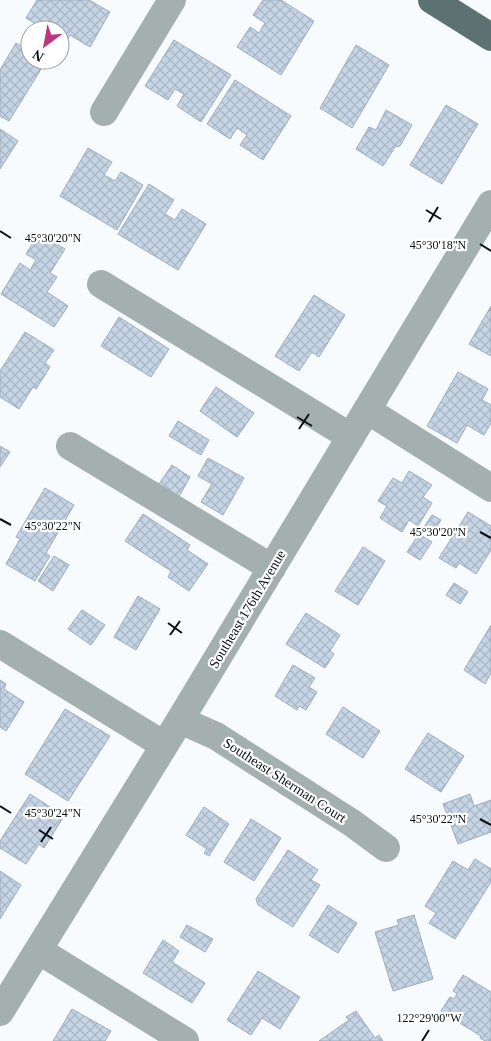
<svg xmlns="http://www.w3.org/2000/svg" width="491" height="1041" font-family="Georgia,serif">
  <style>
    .building { fill: url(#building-cross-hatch); stroke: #9eadbd }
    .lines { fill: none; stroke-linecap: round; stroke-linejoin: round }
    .minor { stroke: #a4afaf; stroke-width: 28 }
    .major { stroke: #5c7171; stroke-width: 28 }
    .ticks { fill: none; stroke: #091114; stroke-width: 2 }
    .labels { text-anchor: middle; stroke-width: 4.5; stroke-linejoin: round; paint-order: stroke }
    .street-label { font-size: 14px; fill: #091114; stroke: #fff }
    .ticks-label { font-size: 12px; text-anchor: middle; fill: #091114; stroke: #fff; stroke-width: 4.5; stroke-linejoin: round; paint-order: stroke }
  </style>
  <defs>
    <pattern id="building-cross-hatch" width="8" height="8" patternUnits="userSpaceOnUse" patternTransform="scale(1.25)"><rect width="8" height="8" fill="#c6d5e6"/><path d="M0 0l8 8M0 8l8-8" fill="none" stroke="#a9b6c4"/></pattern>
  </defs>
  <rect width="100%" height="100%" fill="#f7fbfd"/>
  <!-- building -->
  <path class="building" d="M 37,0 L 89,0 L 110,12 L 90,47 L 70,35 L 66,42 L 60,38 L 60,30 L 46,30 L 26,18 Z
    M 263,0 L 281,0 L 314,21 L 281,75 L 237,47 L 250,27 L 259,33 L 265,23 L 253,15 Z
    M 174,40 L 231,75 L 201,122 L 177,106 L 184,94 L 175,89 L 168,100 L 145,86 Z
    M 16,43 L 30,51 L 30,60 L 46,61 L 9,121 L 0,116 L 0,70 Z
    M 356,45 L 389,65 L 352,128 L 320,108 Z
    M 235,80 L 291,116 L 263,160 L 240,145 L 247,135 L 237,128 L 230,139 L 207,124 Z
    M 446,105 L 478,124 L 442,184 L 410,165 Z
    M 386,110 L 412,125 L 400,146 L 395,147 L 383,166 L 356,149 L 369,127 L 376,130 Z
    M 0,129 L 18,141 L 0,169 Z
    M 88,148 L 112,162 L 104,175 L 115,181 L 121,172 L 143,185 L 117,230 L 60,196 Z
    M 149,184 L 174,200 L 165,214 L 175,220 L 182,209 L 206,224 L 178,270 L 118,234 Z
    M 39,233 L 65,249 L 50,273 L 57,277 L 47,292 L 68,306 L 54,327 L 1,294 L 20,263 L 30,270 L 36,260 L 26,254 Z
    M 314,295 L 345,315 L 319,357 L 312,352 L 299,371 L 275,356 Z
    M 491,306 L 491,356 L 469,344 Z
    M 119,317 L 169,349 L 151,377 L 101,346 Z
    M 25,332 L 54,350 L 45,363 L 50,367 L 36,389 L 33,387 L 19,409 L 0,397 L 0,371 Z
    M 458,372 L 488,389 L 482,400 L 491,405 L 491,423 L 484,435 L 467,425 L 457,443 L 427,426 Z
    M 216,387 L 254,413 L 237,437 L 200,411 Z
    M 178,421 L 209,440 L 201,455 L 169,436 Z
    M 0,446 L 10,452 L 0,467 Z
    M 208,458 L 244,478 L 223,515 L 201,502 L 212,484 L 198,476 Z
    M 172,465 L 190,477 L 177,500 L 157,487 Z
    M 409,471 L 432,485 L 423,497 L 432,503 L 418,526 L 409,520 L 402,532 L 380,518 L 387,506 L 378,501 L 393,478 L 402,483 Z
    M 45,488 L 74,505 L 46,553 L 50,556 L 35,581 L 6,564 L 20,539 L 16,537 Z
    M 468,512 L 491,526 L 491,550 L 476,574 L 459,563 L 456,568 L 439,558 Z
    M 143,514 L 190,545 L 187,550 L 208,564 L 189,591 L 168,577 L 171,571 L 125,541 Z
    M 432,515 L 441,520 L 431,536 L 422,530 Z
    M 419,534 L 432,542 L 420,560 L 407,552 Z
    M 363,547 L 385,561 L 358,605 L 335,591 Z
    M 54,556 L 69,565 L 53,591 L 38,581 Z
    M 454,583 L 468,592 L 460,604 L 446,595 Z
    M 138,596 L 160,609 L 136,650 L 114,637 Z
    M 82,610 L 105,625 L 91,645 L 68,629 Z
    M 306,613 L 340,635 L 330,651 L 334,654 L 325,668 L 286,644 Z
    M 491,625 L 491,673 L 485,684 L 464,670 Z
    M 293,665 L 315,678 L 309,687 L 317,692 L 306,710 L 299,706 L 297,710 L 275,696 Z
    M 0,680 L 6,684 L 4,689 L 24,702 L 6,731 L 0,727 Z
    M 343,707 L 380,731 L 363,758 L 326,734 Z
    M 65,709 L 110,736 L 68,801 L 25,774 Z
    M 428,733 L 464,756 L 441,792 L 405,769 Z
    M 30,794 L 64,816 L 44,848 L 39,844 L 26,864 L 0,848 L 0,841 Z
    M 470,794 L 474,806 L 491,800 L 491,832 L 458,844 L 443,804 Z
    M 204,807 L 229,824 L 209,856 L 204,853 L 207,849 L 186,835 Z
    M 251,819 L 281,838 L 254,881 L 224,862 Z
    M 288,850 L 318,870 L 311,880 L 320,885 L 293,927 L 258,905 L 256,899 Z
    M 475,859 L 491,869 L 491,882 L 455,939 L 429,923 L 436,913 L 425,906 L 453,861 L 468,870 Z
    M 0,871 L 21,885 L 0,919 Z
    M 328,905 L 357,923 L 338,953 L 309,935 Z
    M 414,915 L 433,979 L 393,991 L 375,932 L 399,925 L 397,920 Z
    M 187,925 L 213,939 L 205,952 L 180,937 Z
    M 163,940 L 179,951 L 172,962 L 205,983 L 192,1003 L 143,973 Z
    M 258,971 L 300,997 L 280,1029 L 262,1018 L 251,1035 L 227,1020 Z
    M 463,975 L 491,992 L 491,1041 L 487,1040 L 485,1041 L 480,1038 L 481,1036 L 458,1022 L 458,1023 L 451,1020 L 452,1018 L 441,1011 L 450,997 L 454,999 L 457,994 L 453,991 Z
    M 72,1009 L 111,1031 L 105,1041 L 53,1041 Z
    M 356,1011 L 375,1038 L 379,1035 L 383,1041 L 319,1041 L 349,1020 L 346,1017 Z"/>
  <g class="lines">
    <!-- minor -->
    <path class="minor" d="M 104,112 L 172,0
      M 101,284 L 351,437
      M 367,410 L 491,488
      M 70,446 L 272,568
      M 0,644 L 164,745
      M 180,720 L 216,736 L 352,823 L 386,848
      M 38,950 L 185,1041
      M 0,1012 L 180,720 L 491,204"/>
    <!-- major -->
    <path class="major" d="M 432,0 L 491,37"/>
  </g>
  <!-- ticks -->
  <path class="ticks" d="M 426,210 L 441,219M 429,222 L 438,207M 0,231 L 11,238M 480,244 L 491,251M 297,417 L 312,426M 299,429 L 309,414M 0,519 L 11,525M 480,532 L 491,538M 168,623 L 182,633M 170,635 L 180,621M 0,806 L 11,813M 480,819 L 491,825M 39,830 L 53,839M 41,842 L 51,827M 422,1041 L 429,1030"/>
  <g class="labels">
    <!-- street labels -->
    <g class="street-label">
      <text transform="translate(247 609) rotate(-59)" y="5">Southeast 176th Avenue</text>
      <text transform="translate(285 780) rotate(33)" y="5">Southeast Sherman Court</text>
    </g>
  </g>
  <g class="ticks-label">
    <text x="53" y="242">45°30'20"N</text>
    <text x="438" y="249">45°30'18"N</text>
    <text x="53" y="530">45°30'22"N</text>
    <text x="438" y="536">45°30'20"N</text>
    <text x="53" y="817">45°30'24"N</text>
    <text x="438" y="823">45°30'22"N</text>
    <text x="429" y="1022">122°29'00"W</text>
  </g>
  <!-- north arrow -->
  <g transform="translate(45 45) rotate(212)"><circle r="24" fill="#ffffff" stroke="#9da0a1"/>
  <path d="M0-4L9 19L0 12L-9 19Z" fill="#bc387d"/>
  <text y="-8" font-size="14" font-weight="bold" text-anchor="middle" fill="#091114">N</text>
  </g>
</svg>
